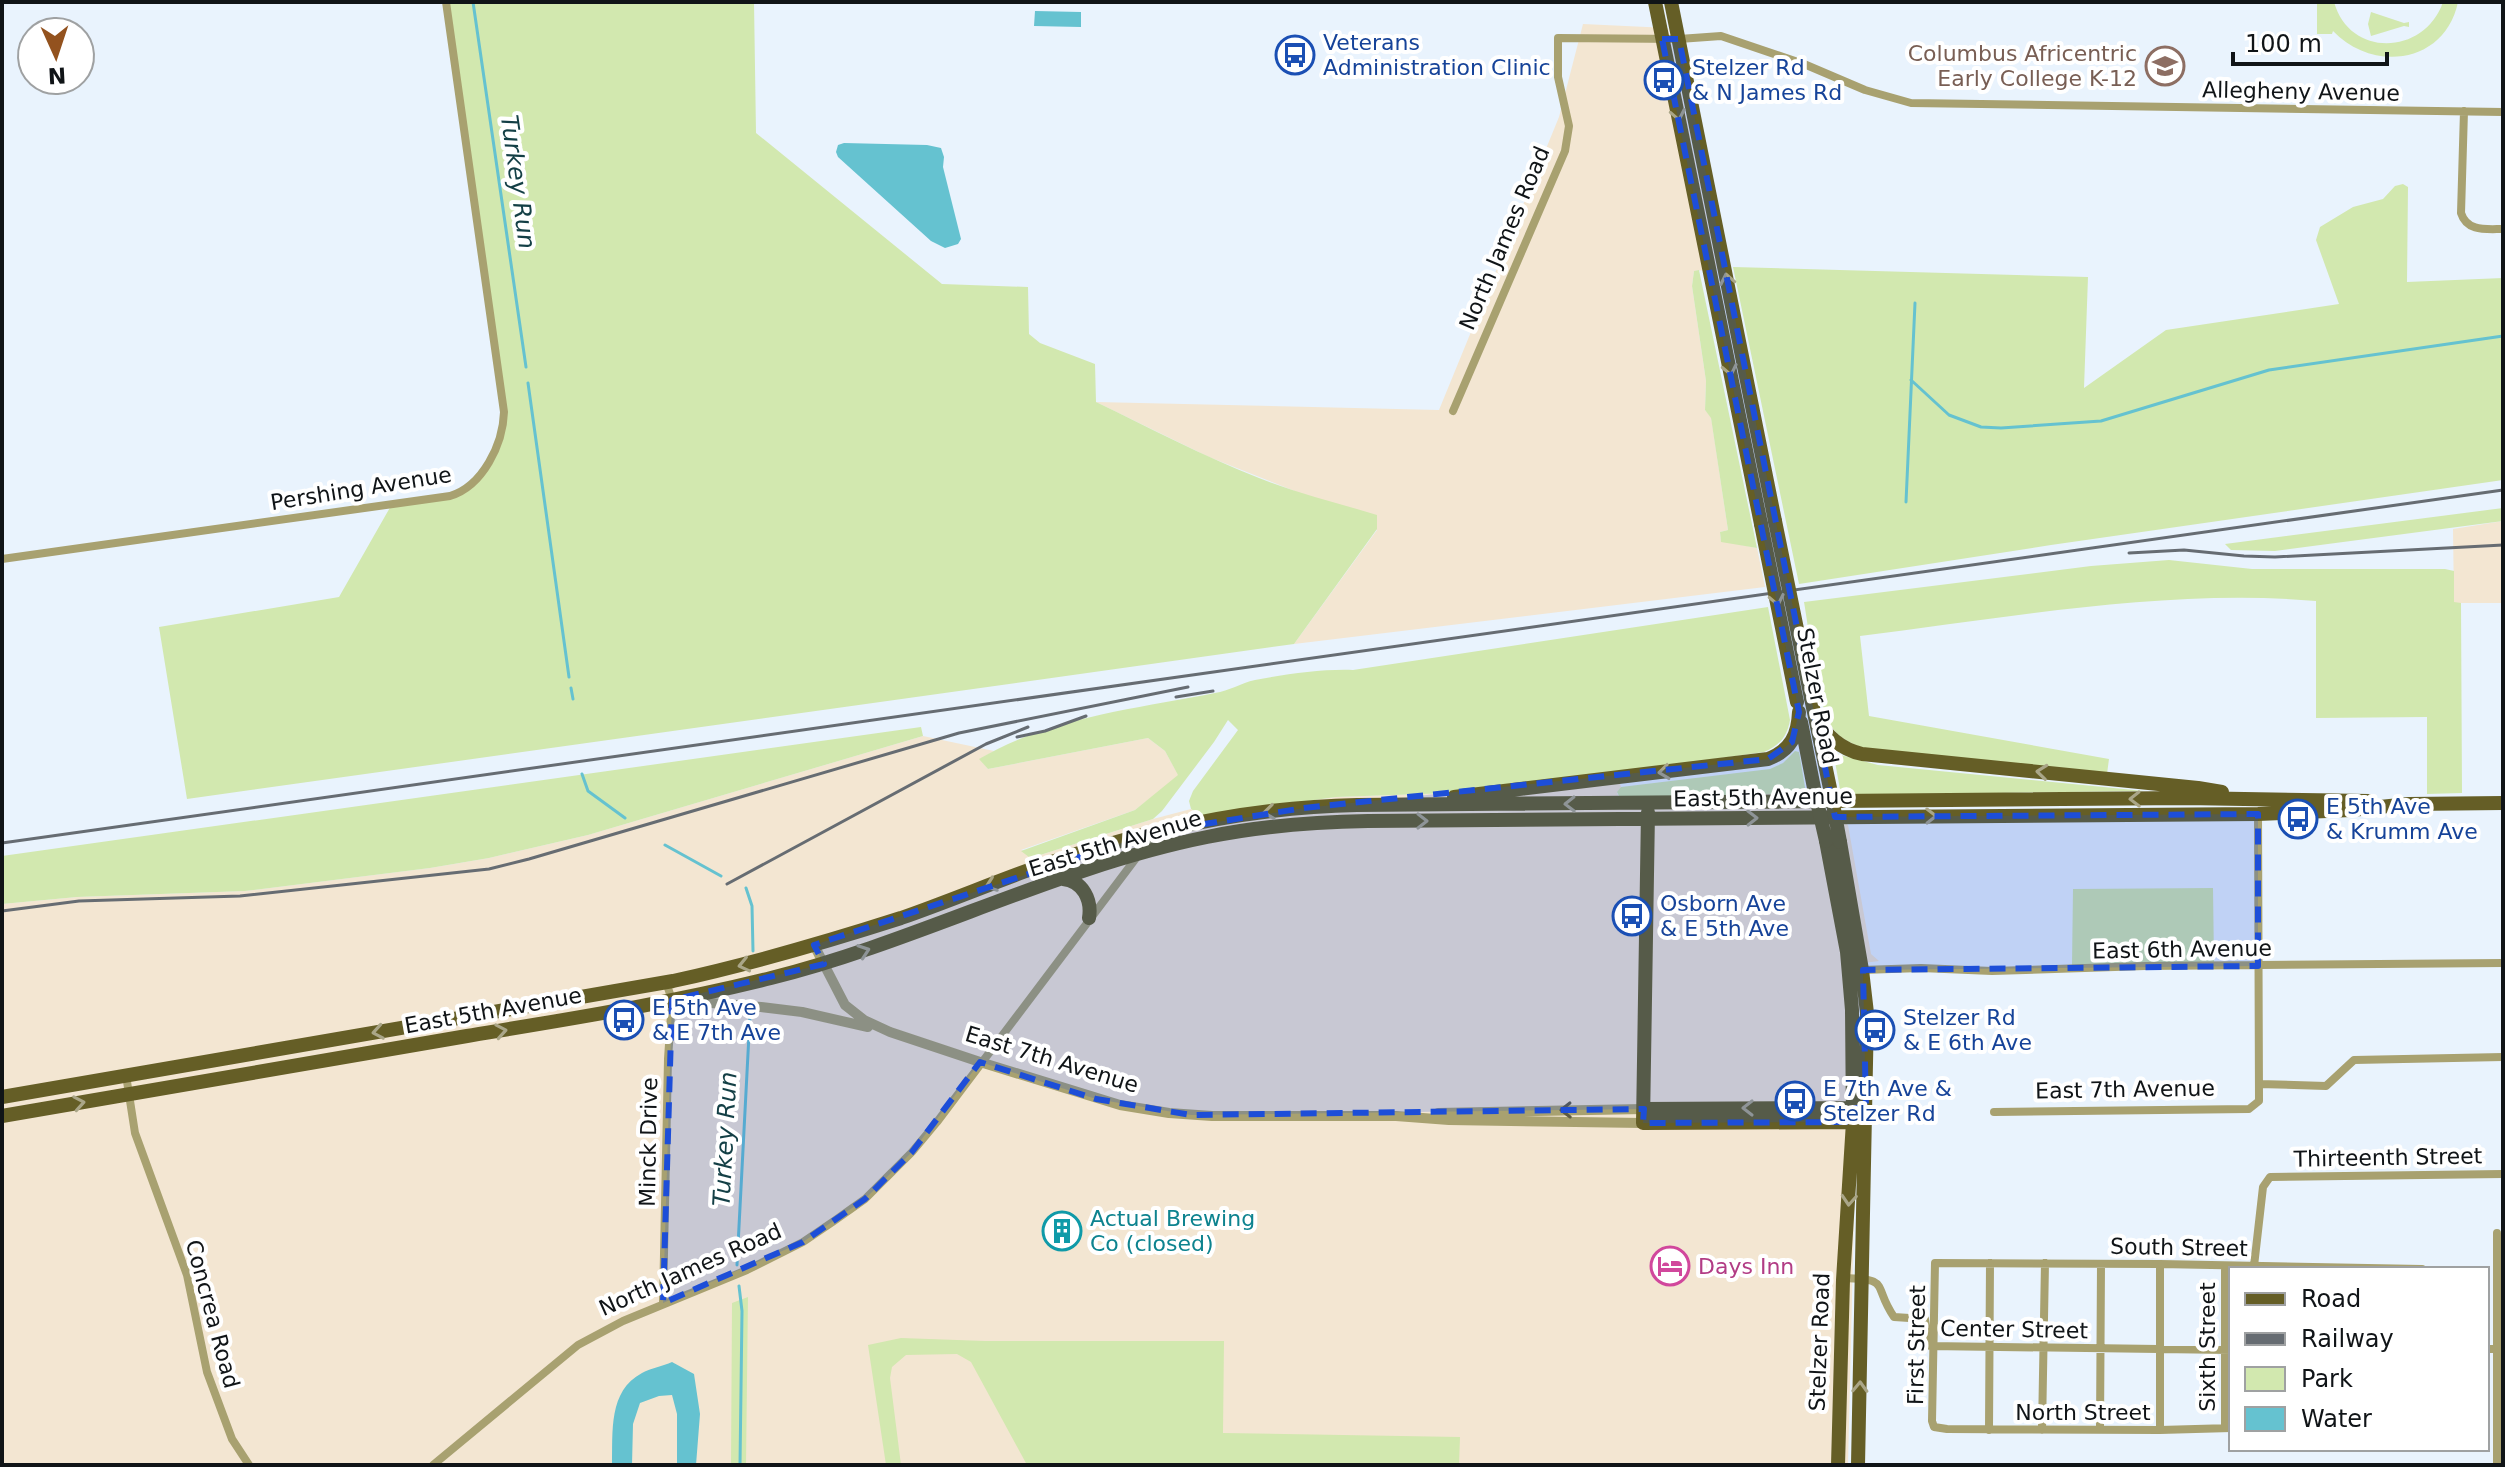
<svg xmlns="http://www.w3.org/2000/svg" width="2505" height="1467" font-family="'DejaVu Sans',sans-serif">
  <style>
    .industrial { fill: #f3e6d2 }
    .green { fill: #d2e8af }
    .water { fill: #65c2d0 }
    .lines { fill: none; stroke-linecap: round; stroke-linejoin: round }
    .stream { stroke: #65c2d0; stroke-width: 3 }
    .minor { stroke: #a8a170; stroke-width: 8 }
    .tertiary { stroke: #a8a170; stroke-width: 10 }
    .primary { stroke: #655e26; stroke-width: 14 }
    .rail { stroke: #666c72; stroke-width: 3 }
    .primary-bridge { stroke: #655e26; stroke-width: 14 }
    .oneway { stroke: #aaa688 }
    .oneway2 { stroke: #5c5a44 }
    .marked { fill: #1d4ed8; fill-opacity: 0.2; stroke: #1d4ed8; stroke-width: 6; stroke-dasharray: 16 10; stroke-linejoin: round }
    .labels { text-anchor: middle; stroke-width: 8; stroke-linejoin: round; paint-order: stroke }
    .transit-label { font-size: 22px; fill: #164399; stroke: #fff; text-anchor: start }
    .education-label { font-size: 22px; fill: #785e54; stroke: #fff; text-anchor: end }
    .street-label { font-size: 22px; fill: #101417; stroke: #fff }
    .culture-label { font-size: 22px; fill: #0d838f; stroke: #fff; text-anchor: start }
    .hotel-label { font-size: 22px; fill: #b23c85; stroke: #fff; text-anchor: start }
    .water-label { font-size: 24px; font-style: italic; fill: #133f45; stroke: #fff }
  </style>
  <rect width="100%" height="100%" fill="#e9f3fd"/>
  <!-- industrial -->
  <path class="industrial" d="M 1583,24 L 1668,28 L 1717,269 L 1694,271 L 1692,286 L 1706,381 L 1705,410 L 1711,417 L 1728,530 L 1720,532 L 1721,541 L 1757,548 L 1765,587 L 1294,644 L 1377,530 L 1292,490 L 1209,457 L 1096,402 L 1439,410 L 1559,117 Z
    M 2503,521 L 2503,603 L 2454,603 L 2453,529 Z
    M 923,736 L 994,751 L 980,759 L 988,769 L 1148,738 L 1165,751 L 1179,776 L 1135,810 L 1021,850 L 1037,856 L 1153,819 L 1191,809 L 1202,816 L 1336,797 L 1481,792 L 1617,774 L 1621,787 L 1617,793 L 1620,798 L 1806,793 L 1848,825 L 1871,954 L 1879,961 L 1856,964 L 1859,1008 L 1848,1465 L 2,1465 L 2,904 L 77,897 L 245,891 L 430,868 L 489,858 L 588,835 Z"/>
  <!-- green -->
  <path class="green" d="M 446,2 L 754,2 L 756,133 L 942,284 L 1028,287 L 1029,334 L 1040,343 L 1095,364 L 1096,402 C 1150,428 1203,456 1259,478 C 1297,493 1338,503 1377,515 L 1377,529 L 1294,644 L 187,799 L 159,627 L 339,597 L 392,504 L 458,493 L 492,458 L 504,424 Z
    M 2317,2 L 2334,2 C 2350,59 2425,55 2443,2 L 2458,2 C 2445,64 2373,73 2333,31 L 2332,34 L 2317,34 Z
    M 2371,12 L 2404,23 L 2409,22 L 2409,27 L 2404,26 L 2371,36 L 2368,24 Z
    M 2403,184 L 2408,187 L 2407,282 L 2503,278 L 2503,480 L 2051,545 L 1799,584 L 1733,267 L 2088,277 L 2084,388 L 2166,330 L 2339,304 L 2316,240 L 2320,227 L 2353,207 L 2383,199 L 2395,186 Z
    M 1699,270 L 1757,548 L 1721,542 L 1720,532 L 1728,530 L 1711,418 L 1705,410 L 1706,381 L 1692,286 L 1694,271 Z
    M 2503,508 L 2503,521 L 2275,551 L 2231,550 L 2225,544 Z
    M 2169,560 L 2252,569 L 2445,569 L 2454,571 L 2454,602 L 2461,603 L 2462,793 L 2427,794 L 2427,717 L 2316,718 L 2316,601 C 2167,588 2008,618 1860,636 L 1869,716 L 2109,759 L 2107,774 L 1866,749 C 1855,745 1842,740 1834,730 C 1818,711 1809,630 1804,602 L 2091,566 Z
    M 1768,607 L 1790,720 C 1787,737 1780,745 1764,752 L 1481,792 L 1336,797 L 1202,816 L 1191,809 L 1189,801 L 1193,791 L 1238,730 L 1228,720 L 1214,742 L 1162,811 L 1153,819 L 1037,856 L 1029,857 L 1021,851 L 1135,810 L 1178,775 L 1165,751 L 1148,738 L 988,769 L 979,759 C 1051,717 1135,709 1215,693 C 1229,691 1241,683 1255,680 C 1287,674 1321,669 1353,670 Z
    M 921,727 L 923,736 L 588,835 L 489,858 L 430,868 L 245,891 L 77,897 L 2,904 L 2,856 Z
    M 1795,751 L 1799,752 L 1806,793 L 1620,798 L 1617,792 L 1621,787 L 1770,769 L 1783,763 Z
    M 1837,754 L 1878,765 L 2144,791 L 1841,795 L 1834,756 Z
    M 2213,888 L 2214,963 L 2072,965 L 2073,889 Z
    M 748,1297 L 746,1465 L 731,1465 L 732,1303 Z
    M 901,1338 L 985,1341 L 1224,1341 L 1223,1433 L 1460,1437 L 1459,1465 L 1027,1465 L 971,1362 L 957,1354 L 906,1355 L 892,1367 L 890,1378 L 901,1465 L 886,1465 L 868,1345 Z"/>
  <!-- water -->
  <path class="water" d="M 1035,11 L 1081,12 L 1081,27 L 1034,26 Z
    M 844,143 L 927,145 L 941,148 L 944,157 L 943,167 L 961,239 L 958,244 L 945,248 L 931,241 L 838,157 L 836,152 L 838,145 Z
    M 672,1362 L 694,1374 L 700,1414 L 696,1465 L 677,1465 L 677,1414 L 672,1395 L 659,1396 L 640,1403 L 633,1424 L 632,1465 L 612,1465 C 613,1432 608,1391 642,1373 C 651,1368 663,1366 672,1362 Z"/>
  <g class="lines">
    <!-- stream -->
    <path class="stream" d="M 473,2 L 526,367
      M 1911,380 L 1949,415 L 1981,427 L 2001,428 L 2101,421 L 2269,370 L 2503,336
      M 528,383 L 569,677
      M 1906,502 L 1915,303
      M 571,688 L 573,699
      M 582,774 L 588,791 L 625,818
      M 665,845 L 721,876
      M 746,888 L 752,906 L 753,951
      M 737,1265 L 750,1015
      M 739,1286 L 742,1311 L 740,1465"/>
    <!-- minor -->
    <path class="minor" d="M 2464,111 L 2461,213 C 2467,232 2486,229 2503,229
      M 1453,411 L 1565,151 L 1569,126 L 1558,77 L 1558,38 L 1679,39 L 1721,36 L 1804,64 L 1865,90 L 1911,103 L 2503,112
      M 2,559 L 450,496 C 483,486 503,444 504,412 L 446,2
      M 1862,970 L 1921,968 L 1992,971 L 2145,966 L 2503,963
      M 126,1075 L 135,1133 L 187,1275 L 207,1372 L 232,1439 L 249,1465
      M 2259,1084 L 2326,1086 L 2354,1060 L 2503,1057
      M 1994,1112 L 2249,1109 L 2259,1101 L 2258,812
      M 2160,1264 L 2160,1430
      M 2254,1266 L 2263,1187 L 2270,1177 L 2503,1174
      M 1843,1278 C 1892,1279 1872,1285 1894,1317 L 1925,1319 L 1928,1343 L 1930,1346 L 2231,1350
      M 663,1303 L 668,1059 L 672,1000 L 666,982
      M 2487,1349 L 2503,1349
      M 2225,1428 L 2225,1266
      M 2231,1428 L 2160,1430 L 1947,1429 L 1934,1427 L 1932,1421 L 1935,1263 L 2160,1264 L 2422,1269
      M 1989,1430 L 1990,1263
      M 2042,1430 L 2045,1263
      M 2100,1430 L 2101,1264
      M 433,1465 L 578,1345 L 623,1321 L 747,1270 L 803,1242 L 834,1221 L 865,1199 L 912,1152 L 937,1122 L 1155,833
      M 2497,1465 L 2497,1233"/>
    <!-- tertiary -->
    <path class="tertiary" d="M 814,945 L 845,1005 L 864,1020 L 890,1032 L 980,1062 L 1120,1105 L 1169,1113 L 1212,1116 L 1396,1116 L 1449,1120 L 1643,1123
      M 686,1001 L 761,1007 L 802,1012 L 868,1027
      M 1438,1113 L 1644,1109"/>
    <!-- primary -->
    <path class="primary" d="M 1655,2 L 1761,524
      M 1671,2 L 1775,521
      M 1811,698 L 1831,793
      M 1815,717 C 1827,736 1840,749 1862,754 L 2198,788 L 2222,792
      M 1801,722 L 1815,793
      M 1454,797 L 1768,759 C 1791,750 1798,735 1799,712
      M 1648,812 L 1643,1123 L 1859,1122
      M 1826,841 L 1847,952 L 1852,1010 L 1853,1122 L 1843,1280 L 1838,1465
      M 1840,842 L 1862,970 L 1867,1013 L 1858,1465
      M 1063,879 C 1083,881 1092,900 1089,918
      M 2,1097 L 673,981 C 751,964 826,942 901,918 C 947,902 992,883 1037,867 C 1140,831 1248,807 1357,805 L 2186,798 L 2369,801
      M 1644,1109 L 1860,1108
      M 2,1116 C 157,1090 312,1064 467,1036 C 569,1019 671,1003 771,978 C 919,941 1057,867 1207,837 C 1260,826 1314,822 1368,821 L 2258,814 L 2351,810 L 2409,804 L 2503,803"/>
    <!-- rail -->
    <path class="rail" d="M 2129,553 L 2184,550 L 2244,556 L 2275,557 L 2503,545
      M 1176,697 L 1213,691
      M 1017,737 L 1045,731 L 1086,716
      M 2,843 L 2503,490
      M 727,884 L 986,744 L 1028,727
      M 2,911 L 79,901 L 240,896 L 489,869 L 529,859 L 959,733 L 1188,687"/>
    <!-- primary-bridge -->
    <path class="primary-bridge" d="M 1775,521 L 1811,698
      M 1761,524 L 1797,702
      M 1815,793 L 1826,841
      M 1831,793 L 1840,842"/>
  </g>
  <!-- one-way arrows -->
  <defs><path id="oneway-chevron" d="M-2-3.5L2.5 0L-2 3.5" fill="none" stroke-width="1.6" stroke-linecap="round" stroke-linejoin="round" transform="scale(2)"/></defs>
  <g class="oneway">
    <use href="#oneway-chevron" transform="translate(1678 115) rotate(79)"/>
    <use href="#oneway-chevron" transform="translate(1727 279) rotate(-101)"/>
    <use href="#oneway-chevron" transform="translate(1730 370) rotate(78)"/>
    <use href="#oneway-chevron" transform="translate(1777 600) rotate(78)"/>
    <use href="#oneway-chevron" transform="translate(1664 772) rotate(173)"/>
    <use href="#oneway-chevron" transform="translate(2042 772) rotate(-174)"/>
    <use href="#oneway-chevron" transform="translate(2135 799) rotate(179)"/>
    <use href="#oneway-chevron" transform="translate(1570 804) rotate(179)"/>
    <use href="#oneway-chevron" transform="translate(1269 812) rotate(173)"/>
    <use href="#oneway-chevron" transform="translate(1931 816) rotate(-1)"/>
    <use href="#oneway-chevron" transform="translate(1752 818) rotate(-1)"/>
    <use href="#oneway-chevron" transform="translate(1422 821)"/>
    <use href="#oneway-chevron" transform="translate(991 885) rotate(160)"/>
    <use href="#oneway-chevron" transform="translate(864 951) rotate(-19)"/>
    <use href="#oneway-chevron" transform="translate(744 965) rotate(167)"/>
    <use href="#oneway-chevron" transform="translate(501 1031) rotate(-10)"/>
    <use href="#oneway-chevron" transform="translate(378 1032) rotate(170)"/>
    <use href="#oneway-chevron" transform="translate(79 1103) rotate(-10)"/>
    <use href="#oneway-chevron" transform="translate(1748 1108) rotate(180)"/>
    <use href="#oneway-chevron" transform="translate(1849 1200) rotate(94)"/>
    <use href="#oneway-chevron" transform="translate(1860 1387) rotate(-88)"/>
  </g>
  <use class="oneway2" href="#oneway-chevron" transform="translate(1566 1110) rotate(179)"/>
  <!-- marked area -->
  <path class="marked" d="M 1662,39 L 1679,39 L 1835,817 L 2258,814 L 2258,966 L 1863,970 L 1866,1108 L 1854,1108 L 1853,1122 L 1643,1123 L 1644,1109 L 1191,1115 L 1096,1099 L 980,1062 L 912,1152 L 865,1199 L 803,1242 L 663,1303 L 672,1000 L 824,964 L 814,945 L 1155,832 L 1304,808 L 1768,759 L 1792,742 L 1799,712 Z"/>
  <!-- icons -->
  <defs>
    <g id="bus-ring" transform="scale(2)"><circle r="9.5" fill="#fff" stroke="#1a4fb4" stroke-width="1.5"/><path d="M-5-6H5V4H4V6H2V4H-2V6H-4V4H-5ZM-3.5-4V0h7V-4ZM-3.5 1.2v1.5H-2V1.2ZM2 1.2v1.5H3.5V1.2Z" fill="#1a4fb4"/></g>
    <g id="school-ring" transform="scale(2)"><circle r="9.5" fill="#fff" stroke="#8d6e63" stroke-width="1.5"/><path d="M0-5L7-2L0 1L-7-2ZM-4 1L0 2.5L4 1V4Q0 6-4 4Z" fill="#8d6e63"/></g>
    <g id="building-ring" transform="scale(2)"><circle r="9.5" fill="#fff" stroke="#0f9aa8" stroke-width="1.5"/><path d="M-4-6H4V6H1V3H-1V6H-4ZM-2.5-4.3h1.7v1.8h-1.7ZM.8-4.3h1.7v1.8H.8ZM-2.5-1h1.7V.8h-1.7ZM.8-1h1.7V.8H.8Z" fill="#0f9aa8"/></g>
    <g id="hotel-ring" transform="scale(2)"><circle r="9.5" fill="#fff" stroke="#d1479c" stroke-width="1.5"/><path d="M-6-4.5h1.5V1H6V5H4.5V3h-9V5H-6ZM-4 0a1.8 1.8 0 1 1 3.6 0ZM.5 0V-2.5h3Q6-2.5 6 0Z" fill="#d1479c"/></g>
  </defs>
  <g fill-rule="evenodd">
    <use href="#bus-ring" x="1295" y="55"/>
    <use href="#school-ring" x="2165" y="66"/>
    <use href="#bus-ring" x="1664" y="80"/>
    <use href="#bus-ring" x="2298" y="819"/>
    <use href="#bus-ring" x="1632" y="916"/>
    <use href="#bus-ring" x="624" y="1020"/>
    <use href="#bus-ring" x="1875" y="1030"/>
    <use href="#bus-ring" x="1795" y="1101"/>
    <use href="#building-ring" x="1062" y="1231"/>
    <use href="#hotel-ring" x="1670" y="1266"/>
  </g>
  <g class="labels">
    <!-- transit labels -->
    <g class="transit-label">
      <text x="1323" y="50">Veterans<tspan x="1323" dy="25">Administration Clinic</tspan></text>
      <text x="1692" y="75">Stelzer Rd<tspan x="1692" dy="25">&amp; N James Rd</tspan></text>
      <text x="2326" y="814">E 5th Ave<tspan x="2326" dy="25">&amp; Krumm Ave</tspan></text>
      <text x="1660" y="911">Osborn Ave<tspan x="1660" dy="25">&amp; E 5th Ave</tspan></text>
      <text x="652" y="1015">E 5th Ave<tspan x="652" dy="25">&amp; E 7th Ave</tspan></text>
      <text x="1903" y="1025">Stelzer Rd<tspan x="1903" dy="25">&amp; E 6th Ave</tspan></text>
      <text x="1823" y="1096">E 7th Ave &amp;<tspan x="1823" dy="25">Stelzer Rd</tspan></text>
    </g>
    <!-- education labels -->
    <g class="education-label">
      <text x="2137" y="61">Columbus Africentric<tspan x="2137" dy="25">Early College K-12</tspan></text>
    </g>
    <!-- street labels -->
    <g class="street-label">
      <text transform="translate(2301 91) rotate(1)" y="8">Allegheny Avenue</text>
      <text transform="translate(1504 238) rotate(-67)" y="8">North James Road</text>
      <text transform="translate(361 488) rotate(-9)" y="8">Pershing Avenue</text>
      <text transform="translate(1818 696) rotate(79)" y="8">Stelzer Road</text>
      <text transform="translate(1763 797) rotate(-1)" y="8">East 5th Avenue</text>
      <text transform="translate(1115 843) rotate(-17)" y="8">East 5th Avenue</text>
      <text transform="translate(2182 949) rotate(-1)" y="8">East 6th Avenue</text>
      <text transform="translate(493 1010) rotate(-10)" y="8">East 5th Avenue</text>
      <text transform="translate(1052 1059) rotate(17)" y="8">East 7th Avenue</text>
      <text transform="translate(2125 1089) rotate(-1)" y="8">East 7th Avenue</text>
      <text transform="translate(648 1142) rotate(-89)" y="8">Minck Drive</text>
      <text transform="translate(2388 1157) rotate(-1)" y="8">Thirteenth Street</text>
      <text transform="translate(2179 1247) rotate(1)" y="8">South Street</text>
      <text transform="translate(690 1269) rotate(-24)" y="8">North James Road</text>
      <text transform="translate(213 1314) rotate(75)" y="8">Concrea Road</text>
      <text transform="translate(2014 1329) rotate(1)" y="8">Center Street</text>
      <text transform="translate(1819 1342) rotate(-88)" y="8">Stelzer Road</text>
      <text transform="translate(1916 1345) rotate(-89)" y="8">First Street</text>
      <text transform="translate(2207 1347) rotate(-90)" y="8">Sixth Street</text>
      <text x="2083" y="1420">North Street</text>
    </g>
    <!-- culture labels -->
    <g class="culture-label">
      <text x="1090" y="1226">Actual Brewing<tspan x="1090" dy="25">Co (closed)</tspan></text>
    </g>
    <!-- hotel labels -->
    <g class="hotel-label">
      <text x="1698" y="1274">Days Inn</text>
    </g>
    <!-- water labels -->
    <g class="water-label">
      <text transform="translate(518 182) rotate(82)" y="8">Turkey Run</text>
      <text transform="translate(725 1139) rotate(-87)" y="8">Turkey Run</text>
    </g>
  </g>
  <!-- border -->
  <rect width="2505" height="1467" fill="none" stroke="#101417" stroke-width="8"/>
  <!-- legend -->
  <rect x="2229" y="1267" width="260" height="184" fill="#ffffff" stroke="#9fa1a2" stroke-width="2"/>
  <rect x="2245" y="1293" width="40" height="12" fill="#655e26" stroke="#9fa1a2" stroke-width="2"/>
  <text x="2301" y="1307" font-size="24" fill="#101417">Road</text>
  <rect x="2245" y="1333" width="40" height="12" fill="#666c72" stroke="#9fa1a2" stroke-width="2"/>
  <text x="2301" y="1347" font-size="24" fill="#101417">Railway</text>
  <rect x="2245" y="1367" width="40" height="24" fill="#d2e8af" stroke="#9fa1a2" stroke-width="2"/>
  <text x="2301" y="1387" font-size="24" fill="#101417">Park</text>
  <rect x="2245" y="1407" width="40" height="24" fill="#65c2d0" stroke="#9fa1a2" stroke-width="2"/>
  <text x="2301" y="1427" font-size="24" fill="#101417">Water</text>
  <!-- north arrow -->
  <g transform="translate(56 56) rotate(177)"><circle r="38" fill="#ffffff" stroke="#9fa1a2" stroke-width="2"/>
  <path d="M0-6L14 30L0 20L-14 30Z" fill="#93521e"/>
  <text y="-12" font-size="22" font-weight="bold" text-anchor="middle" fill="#101417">N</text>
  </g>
  <!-- scale -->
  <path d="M2233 52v12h154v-12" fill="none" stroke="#101417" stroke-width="4"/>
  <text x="2245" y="52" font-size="24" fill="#101417" stroke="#ffffff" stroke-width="6" paint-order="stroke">100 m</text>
</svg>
